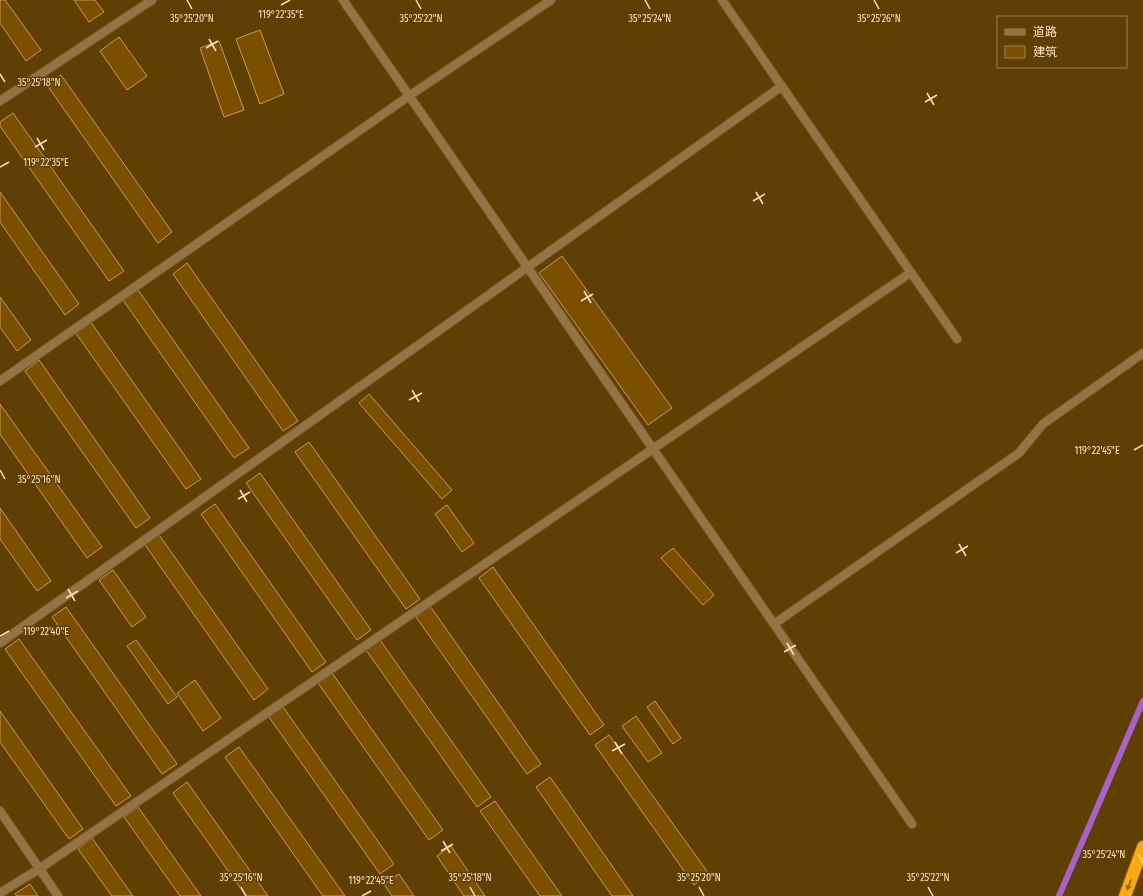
<svg xmlns="http://www.w3.org/2000/svg" width="1143" height="896" font-family="'Fira Sans Condensed','Noto Sans SC',sans-serif">
  <style>
    .lines { fill: none; stroke-linecap: round; stroke-linejoin: round }
    .stream { stroke: #aa62ca; stroke-width: 6 }
    .building { fill: #7a5000; stroke: #c89a58 }
    .service-casing { stroke: #7c5c27; stroke-width: 10 }
    .minor-casing { stroke: #7c5c27; stroke-width: 10 }
    .motorway-casing { stroke: #7c5c27; stroke-width: 14 }
    .service { stroke: #947345; stroke-width: 8 }
    .minor { stroke: #947345; stroke-width: 8 }
    .motorway { stroke: #faaa0c; stroke-width: 12 }
    .oneway { fill: #966407 }
    .ticks { fill: none; stroke: #f9e1c0; stroke-width: 1.5 }
    .ticks-label { font-size: 10px; text-anchor: middle; fill: #f9e1c0; stroke: #603f05; stroke-width: 3; stroke-linejoin: round; paint-order: stroke }
  </style>
  <rect width="100%" height="100%" fill="#603f05"/>
  <g class="lines">
    <!-- stream -->
    <path class="stream" d="M 1059,896 L 1143,701"/>
  </g>
  <!-- building -->
  <path class="building" d="M 0,0 L 5,0 L 41,50 L 26,61 L 0,23 Z
    M 74,0 L 95,0 L 104,12 L 89,22 Z
    M 260,30 L 284,94 L 260,104 L 236,39 Z
    M 119,37 L 147,76 L 127,90 L 100,51 Z
    M 219,41 L 244,110 L 224,117 L 200,48 Z
    M 61,75 L 172,232 L 158,243 L 47,85 Z
    M 13,113 L 124,271 L 109,281 L 0,126 L 0,122 Z
    M 0,192 L 79,304 L 65,315 L 0,222 Z
    M 562,256 L 672,408 L 648,425 L 539,273 Z
    M 187,263 L 298,421 L 283,431 L 173,274 Z
    M 138,290 L 249,448 L 234,458 L 123,300 Z
    M 0,297 L 31,340 L 17,351 L 0,327 Z
    M 90,321 L 201,479 L 186,489 L 75,332 Z
    M 39,360 L 150,518 L 136,528 L 25,371 Z
    M 369,394 L 452,490 L 442,499 L 359,403 Z
    M 0,404 L 102,547 L 87,558 L 0,434 Z
    M 309,442 L 420,599 L 406,609 L 295,452 Z
    M 260,473 L 371,630 L 357,640 L 246,483 Z
    M 215,504 L 326,662 L 312,672 L 201,514 Z
    M 447,505 L 474,543 L 462,552 L 435,514 Z
    M 0,508 L 51,581 L 37,591 L 0,539 Z
    M 157,532 L 268,689 L 254,700 L 143,542 Z
    M 673,548 L 714,595 L 703,605 L 661,558 Z
    M 493,567 L 604,725 L 590,735 L 479,578 Z
    M 113,570 L 146,617 L 132,627 L 99,580 Z
    M 430,606 L 541,764 L 527,774 L 416,617 Z
    M 66,607 L 177,764 L 162,774 L 52,617 Z
    M 19,639 L 131,796 L 116,806 L 5,649 Z
    M 136,640 L 177,697 L 168,704 L 127,646 Z
    M 380,640 L 491,797 L 477,807 L 366,650 Z
    M 332,673 L 443,830 L 429,840 L 318,683 Z
    M 195,680 L 221,718 L 203,731 L 177,693 Z
    M 655,701 L 681,738 L 673,744 L 647,707 Z
    M 283,707 L 394,864 L 380,874 L 269,717 Z
    M 0,711 L 83,829 L 69,839 L 0,742 Z
    M 636,716 L 662,753 L 648,762 L 622,726 Z
    M 609,735 L 709,874 L 694,885 L 595,745 Z
    M 239,747 L 345,896 L 323,896 L 225,757 Z
    M 550,777 L 633,896 L 612,896 L 536,787 Z
    M 187,782 L 268,896 L 246,896 L 173,793 Z
    M 495,801 L 562,896 L 540,896 L 480,811 Z
    M 138,807 L 201,896 L 180,896 L 124,817 Z
    M 92,838 L 133,896 L 112,896 L 78,849 Z
    M 451,846 L 485,896 L 464,896 L 437,856 Z
    M 399,874 L 414,896 L 392,896 L 384,884 Z
    M 30,884 L 38,896 L 17,896 L 15,894 Z"/>
  <g class="lines">
    <!-- service casing -->
    <g class="service-casing">
      <path id="service" d="M 0,381 L 409,96 L 551,0
        M 774,624 L 1019,453 L 1043,424 L 1143,353
        M 0,643 L 782,86
        M 0,893 L 39,869 L 910,273"/>
    </g>
    <!-- minor casing -->
    <g class="minor-casing">
      <path id="minor" d="M 343,0 L 912,824
        M 722,0 L 957,339
        M 0,101 L 152,0
        M 0,811 L 58,896"/>
    </g>
    <!-- motorway casing -->
    <g class="motorway-casing">
      <path id="motorway" d="M 1125,896 L 1143,847"/>
    </g>
    <!-- service -->
    <use href="#service" class="service"/>
    <!-- minor -->
    <use href="#minor" class="minor"/>
    <!-- motorway -->
    <use href="#motorway" class="motorway"/>
  </g>
  <!-- one-way arrows -->
  <defs><path id="oneway-solid" d="M-6-.8H1V-3.2L6.5 0L1 3.2V.8H-6Z"/></defs>
  <use class="oneway" href="#oneway-solid" transform="translate(1129 885) rotate(111)"/>
  <!-- ticks -->
  <path class="ticks" d="M 187,0 L 192,9M 416,0 L 421,9M 645,0 L 650,9M 874,0 L 879,9M 281,5 L 290,0M 209,39 L 216,51M 206,48 L 218,41M 0,74 L 5,82M 927,93 L 934,105M 925,102 L 937,95M 37,138 L 44,150M 35,147 L 47,140M 0,167 L 9,162M 756,192 L 763,204M 753,201 L 765,194M 584,291 L 591,303M 581,301 L 593,294M 412,390 L 419,402M 409,400 L 422,393M 1134,450 L 1143,445M 0,470 L 5,479M 240,490 L 247,502M 238,499 L 250,492M 959,544 L 966,556M 956,553 L 968,546M 68,589 L 75,601M 66,598 L 78,591M 0,636 L 9,631M 787,643 L 794,655M 784,652 L 796,645M 615,742 L 622,754M 612,751 L 625,744M 443,841 L 450,853M 441,851 L 453,844M 1138,854 L 1143,863M 241,887 L 246,896M 470,887 L 475,896M 699,887 L 704,896M 928,887 L 933,896M 362,896 L 371,891"/>
  <g class="ticks-label">
    <text x="281" y="18">119°22'35"E</text>
    <text x="192" y="22">35°25'20"N</text>
    <text x="421" y="22">35°25'22"N</text>
    <text x="650" y="22">35°25'24"N</text>
    <text x="879" y="22">35°25'26"N</text>
    <text x="39" y="86">35°25'18"N</text>
    <text x="46" y="166">119°22'35"E</text>
    <text x="1097" y="454">119°22'45"E</text>
    <text x="39" y="483">35°25'16"N</text>
    <text x="46" y="635">119°22'40"E</text>
    <text x="1104" y="858">35°25'24"N</text>
    <text x="241" y="881">35°25'16"N</text>
    <text x="470" y="881">35°25'18"N</text>
    <text x="699" y="881">35°25'20"N</text>
    <text x="928" y="881">35°25'22"N</text>
    <text x="371" y="884">119°22'45"E</text>
  </g>
  <!-- legend -->
  <rect x="997" y="16" width="130" height="52" fill="#603f05" stroke="#9d8050"/>
  <rect x="1005" y="29" width="20" height="6" fill="#947345" stroke="#9d8050"/>
  <text x="1033" y="36" font-size="12" fill="#f9e1c0">道路</text>
  <rect x="1005" y="46" width="20" height="12" fill="#7a5000" stroke="#9d8050"/>
  <text x="1033" y="56" font-size="12" fill="#f9e1c0">建筑</text>
</svg>
